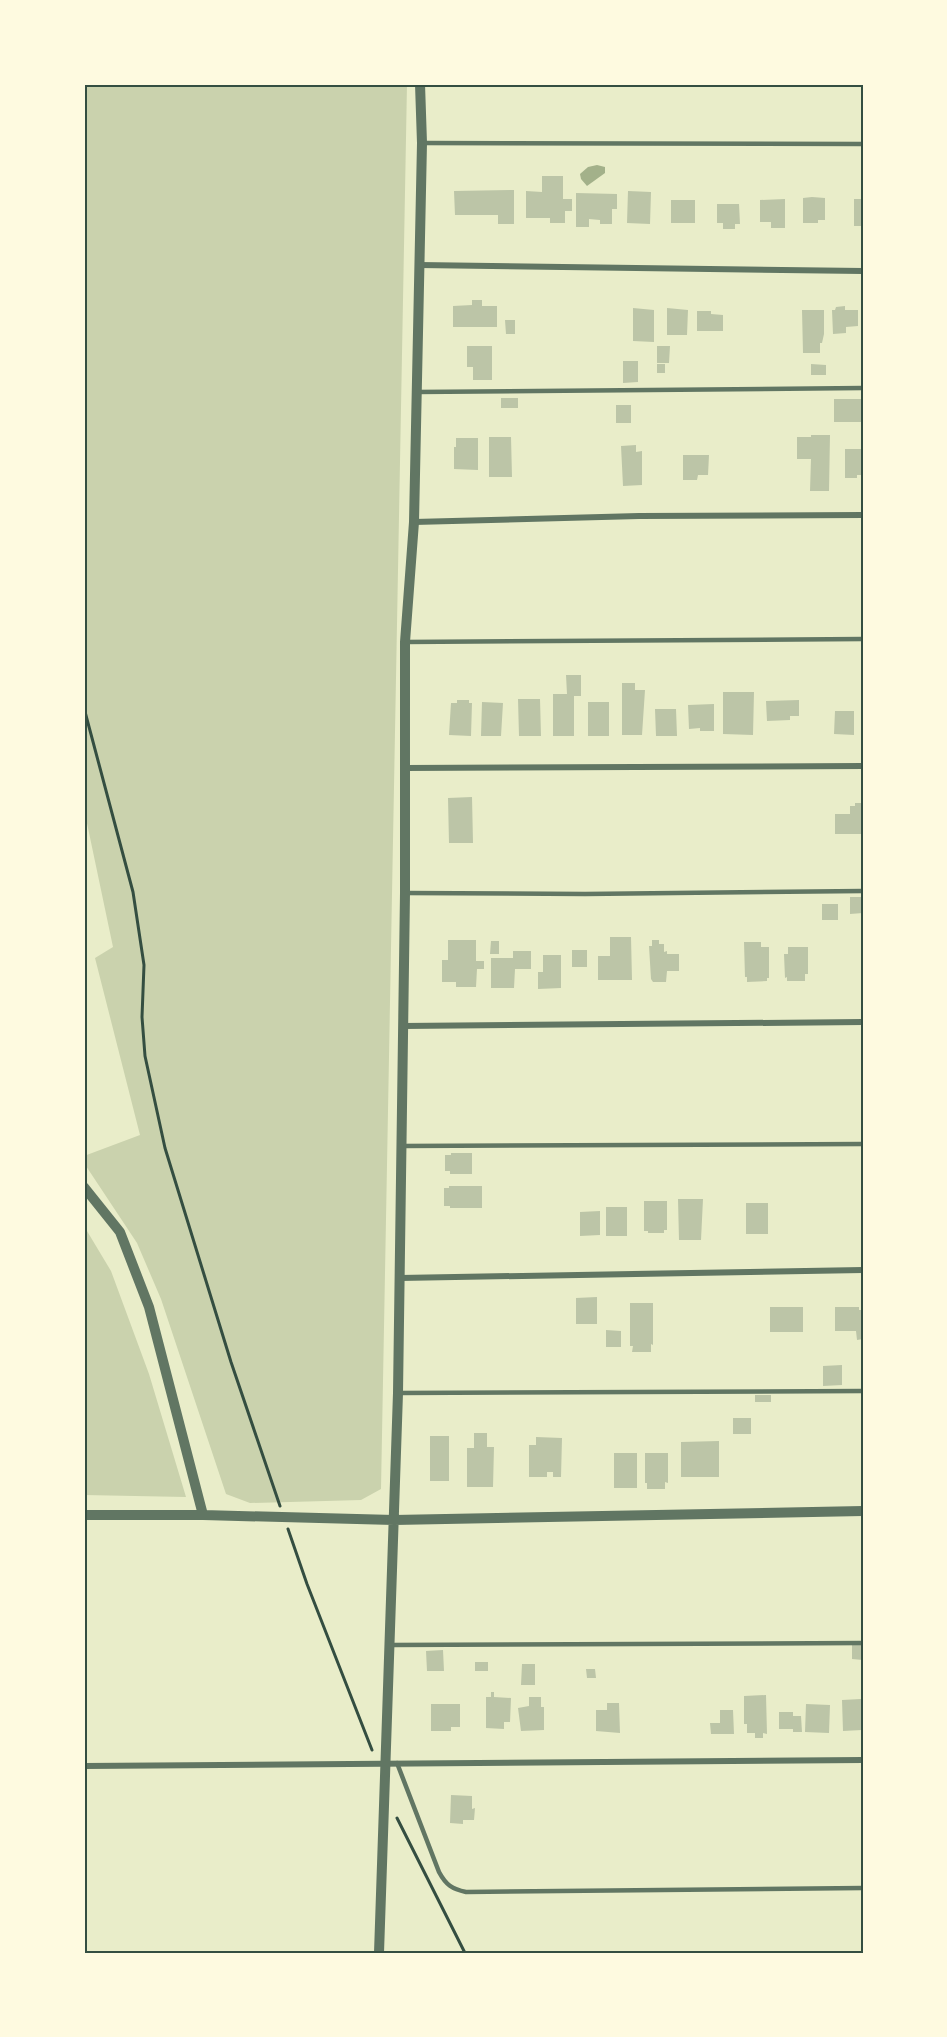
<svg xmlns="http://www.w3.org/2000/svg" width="947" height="2037" font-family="Raleway,sans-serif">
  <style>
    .green { fill: #cad2ad }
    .water { fill: #a3b18a }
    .building { fill: #bcc5a7 }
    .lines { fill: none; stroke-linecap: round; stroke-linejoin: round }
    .path { stroke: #344e41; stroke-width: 3 }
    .service { stroke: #617663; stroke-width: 4.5 }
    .minor { stroke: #617663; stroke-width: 6 }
    .tertiary { stroke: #617663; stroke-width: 10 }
    .neatline { fill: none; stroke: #344e41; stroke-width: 2 }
  </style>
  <rect width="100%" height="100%" fill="#e9edc9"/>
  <!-- green -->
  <path class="green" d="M 84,84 L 407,84 L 381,1489 L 361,1500 L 250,1503 L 226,1494 L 161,1299 L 137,1243 L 84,1163 L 84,1156 L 140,1135 L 95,958 L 113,947 L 84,809 Z
    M 84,1226 L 111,1271 L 149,1374 L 186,1497 L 84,1495 Z"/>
  <!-- water -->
  <path class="water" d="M 597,165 L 605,167 L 605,173 L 587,186 L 581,179 L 580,174 L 588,167 Z"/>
  <!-- building -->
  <path class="building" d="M 542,176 L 563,176 L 563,199 L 572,199 L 572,211 L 565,211 L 565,223 L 550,223 L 550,218 L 526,218 L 526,191 L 542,192 Z
    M 514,190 L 514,224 L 498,224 L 498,215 L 455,215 L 454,191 Z
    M 628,191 L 651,192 L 650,224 L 627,223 Z
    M 576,193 L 617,194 L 617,209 L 612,209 L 612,224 L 600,224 L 600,220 L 589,219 L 589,227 L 576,227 Z
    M 812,197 L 825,198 L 825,220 L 818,220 L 818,223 L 803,223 L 803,198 Z
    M 785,199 L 785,228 L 771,228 L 771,222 L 760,222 L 760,200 Z
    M 854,199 L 863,199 L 863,226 L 854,226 Z
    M 671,200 L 695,200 L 695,223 L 671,223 Z
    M 717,204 L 739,204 L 740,224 L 735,224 L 735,229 L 723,229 L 723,223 L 717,223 Z
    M 472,300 L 482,300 L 482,306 L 497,306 L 497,327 L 453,327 L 453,306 L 472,305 Z
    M 845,306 L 845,310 L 858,310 L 858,326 L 846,327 L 846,333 L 833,334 L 832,310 L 835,310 L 836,307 Z
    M 633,308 L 654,310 L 654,342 L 633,341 Z
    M 667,308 L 688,310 L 687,335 L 667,335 Z
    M 802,310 L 824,310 L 824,334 L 822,343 L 820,343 L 820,353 L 803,353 Z
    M 697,311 L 711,311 L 711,314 L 723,315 L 723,331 L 697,331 Z
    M 505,320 L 515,320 L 515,334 L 506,334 Z
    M 467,346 L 492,346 L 492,380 L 473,380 L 473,367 L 467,367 Z
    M 657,346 L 670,346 L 669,363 L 657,363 Z
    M 623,361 L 638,361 L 638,382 L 623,383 Z
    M 657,364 L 665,364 L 665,373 L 657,373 Z
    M 811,364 L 826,365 L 826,375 L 811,375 Z
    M 501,398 L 518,398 L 518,408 L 501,408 Z
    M 834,399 L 863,399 L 863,422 L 834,422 Z
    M 616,405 L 631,405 L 631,423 L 616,423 Z
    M 811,435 L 830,435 L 829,491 L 810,491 L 811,459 L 797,459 L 797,437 L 811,437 Z
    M 489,437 L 511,437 L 512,477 L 489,477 Z
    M 456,438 L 478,438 L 478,470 L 454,469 L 454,447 L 456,447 Z
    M 636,445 L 636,452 L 642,451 L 642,485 L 623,486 L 621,446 Z
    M 845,449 L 863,449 L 863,475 L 857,475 L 857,478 L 845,478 Z
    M 683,455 L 709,455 L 708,475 L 698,475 L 697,480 L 683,480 Z
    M 566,675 L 581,675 L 581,696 L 574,696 L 574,736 L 553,736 L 553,694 L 567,694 Z
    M 622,683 L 635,683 L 635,690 L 645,690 L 642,735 L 622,735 Z
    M 723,692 L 754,692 L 753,735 L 723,734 Z
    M 518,699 L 540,699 L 541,736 L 519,736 Z
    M 457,700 L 469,700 L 469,703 L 472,703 L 471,736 L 449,735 L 451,703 L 457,703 Z
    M 799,700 L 799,716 L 790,716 L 790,720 L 767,721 L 766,701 Z
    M 482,702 L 503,703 L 501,736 L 481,736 Z
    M 588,702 L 609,702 L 609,736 L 588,736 Z
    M 714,704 L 714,731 L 700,731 L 700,728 L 689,729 L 688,705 Z
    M 655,709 L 676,709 L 677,736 L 656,736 Z
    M 835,711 L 854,711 L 854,735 L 834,734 Z
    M 472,797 L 473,843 L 449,843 L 448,798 Z
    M 855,803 L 863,803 L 863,834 L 835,834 L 835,814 L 850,814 L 850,806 L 855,806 Z
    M 850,897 L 863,897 L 863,913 L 850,914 Z
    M 822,904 L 838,904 L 838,920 L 822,920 Z
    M 610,937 L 631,937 L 632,980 L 598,980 L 598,956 L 610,956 Z
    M 448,940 L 476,940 L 476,961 L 484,961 L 484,969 L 477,969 L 476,987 L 456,987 L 456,982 L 442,982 L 442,960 L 448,960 Z
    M 652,940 L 659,940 L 659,944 L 664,944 L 664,952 L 667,951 L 667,954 L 679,954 L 679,971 L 667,971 L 666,982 L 653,982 L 651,979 L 649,946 L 652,946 Z
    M 491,941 L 499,941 L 499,954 L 490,954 Z
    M 744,942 L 761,942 L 761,947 L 769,947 L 769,978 L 767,978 L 767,981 L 747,982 L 747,977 L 745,977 Z
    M 788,947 L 808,947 L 808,974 L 805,974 L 805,981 L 787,981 L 787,977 L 785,978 L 784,954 L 788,954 Z
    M 572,950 L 587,950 L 587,967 L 572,967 Z
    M 513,951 L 531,951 L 531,969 L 515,969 L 514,988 L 491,988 L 491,958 L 513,958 Z
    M 543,955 L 561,955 L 561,988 L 538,989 L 538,972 L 543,972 Z
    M 451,1153 L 472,1153 L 472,1174 L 450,1174 L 450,1171 L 445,1171 L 445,1155 L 451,1155 Z
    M 449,1186 L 482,1186 L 482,1208 L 450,1208 L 450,1206 L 444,1206 L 444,1188 L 449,1188 Z
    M 678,1199 L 703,1199 L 701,1240 L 679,1240 Z
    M 644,1201 L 667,1201 L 667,1230 L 664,1230 L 664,1233 L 648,1233 L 648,1231 L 644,1231 Z
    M 746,1203 L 768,1203 L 768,1234 L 746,1234 Z
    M 606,1207 L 627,1207 L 627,1236 L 606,1236 Z
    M 600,1211 L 600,1235 L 580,1236 L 580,1212 Z
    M 597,1297 L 597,1324 L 576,1324 L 576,1298 Z
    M 630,1303 L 653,1303 L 653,1345 L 651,1344 L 651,1352 L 632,1352 L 633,1346 L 630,1346 Z
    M 770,1307 L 803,1307 L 803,1332 L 770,1332 Z
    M 835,1307 L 859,1307 L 859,1310 L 863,1310 L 863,1339 L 857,1340 L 856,1331 L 835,1331 Z
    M 606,1330 L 621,1331 L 621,1347 L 606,1347 Z
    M 842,1365 L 842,1385 L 823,1386 L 823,1366 Z
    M 755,1395 L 771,1395 L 771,1402 L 755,1402 Z
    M 733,1418 L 751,1418 L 751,1434 L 733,1434 Z
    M 474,1433 L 487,1433 L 487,1447 L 494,1447 L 493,1487 L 467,1487 L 467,1448 L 474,1448 Z
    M 430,1436 L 449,1436 L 449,1481 L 430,1481 Z
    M 536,1437 L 562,1438 L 561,1477 L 553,1477 L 553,1472 L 547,1472 L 547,1477 L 529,1477 L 529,1445 L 536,1445 Z
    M 719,1441 L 719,1477 L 681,1477 L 681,1442 Z
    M 614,1453 L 637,1453 L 637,1488 L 614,1488 Z
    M 645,1453 L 668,1453 L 668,1483 L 665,1482 L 665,1489 L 647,1489 L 647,1483 L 645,1483 Z
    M 852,1644 L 863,1644 L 863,1660 L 852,1659 Z
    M 443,1650 L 444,1671 L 427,1671 L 426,1651 Z
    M 475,1662 L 488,1662 L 488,1671 L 475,1671 Z
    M 522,1664 L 535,1664 L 535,1685 L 521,1685 Z
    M 586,1669 L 595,1669 L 596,1678 L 587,1678 Z
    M 491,1692 L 494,1692 L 494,1697 L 511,1698 L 510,1722 L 504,1722 L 504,1729 L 486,1728 L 486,1697 L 491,1697 Z
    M 766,1695 L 767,1734 L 763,1733 L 763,1738 L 755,1738 L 755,1733 L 747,1733 L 747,1724 L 744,1724 L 744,1696 Z
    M 529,1697 L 541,1697 L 541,1707 L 544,1707 L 544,1730 L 521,1731 L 518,1708 L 529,1706 Z
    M 861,1699 L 862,1730 L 843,1731 L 842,1700 Z
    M 607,1703 L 619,1703 L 620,1733 L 596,1731 L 596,1710 L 607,1710 Z
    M 431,1704 L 460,1704 L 460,1727 L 451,1727 L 451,1731 L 431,1731 Z
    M 806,1704 L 830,1705 L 829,1733 L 805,1732 Z
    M 720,1710 L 733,1710 L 734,1734 L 711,1734 L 710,1723 L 720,1723 Z
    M 779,1712 L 793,1712 L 793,1716 L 801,1716 L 802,1732 L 793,1732 L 793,1729 L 779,1729 Z
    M 451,1795 L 472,1796 L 472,1809 L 475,1808 L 474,1820 L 463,1820 L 463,1824 L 450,1823 Z"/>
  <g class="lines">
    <!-- path -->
    <path class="path" d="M 84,708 L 133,892 L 144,965 L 142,1017 L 145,1056 L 165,1148 L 231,1362 L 280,1506
      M 288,1529 L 307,1584 L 372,1750
      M 397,1818 L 465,1953"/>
    <!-- service -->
    <path class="service" d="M 422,143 L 863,144
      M 416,392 L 863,388
      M 405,642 L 863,639
      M 405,893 L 585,894 L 863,891
      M 402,1146 L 863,1144
      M 398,1393 L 863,1391
      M 391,1645 L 863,1643
      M 397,1763 L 439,1872 C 446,1885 452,1889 466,1892 L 863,1888"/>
    <!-- minor -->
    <path class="minor" d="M 419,265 L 863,271
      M 414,522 L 639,516 L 863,515
      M 405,768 L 863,766
      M 403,1026 L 863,1022
      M 400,1278 L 863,1270
      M 84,1766 L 863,1760"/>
    <!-- tertiary -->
    <path class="tertiary" d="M 84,1187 L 120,1232 L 149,1307 L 203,1515
      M 84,1515 L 203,1515 L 394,1520 L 863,1511
      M 379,1953 L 398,1393 L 405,893 L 405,642 L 414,522 L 422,143 L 420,84"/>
  </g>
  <!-- border -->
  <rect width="947" height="2037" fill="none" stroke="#fefae0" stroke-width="171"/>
  <rect x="86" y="86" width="776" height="1866" class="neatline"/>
</svg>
